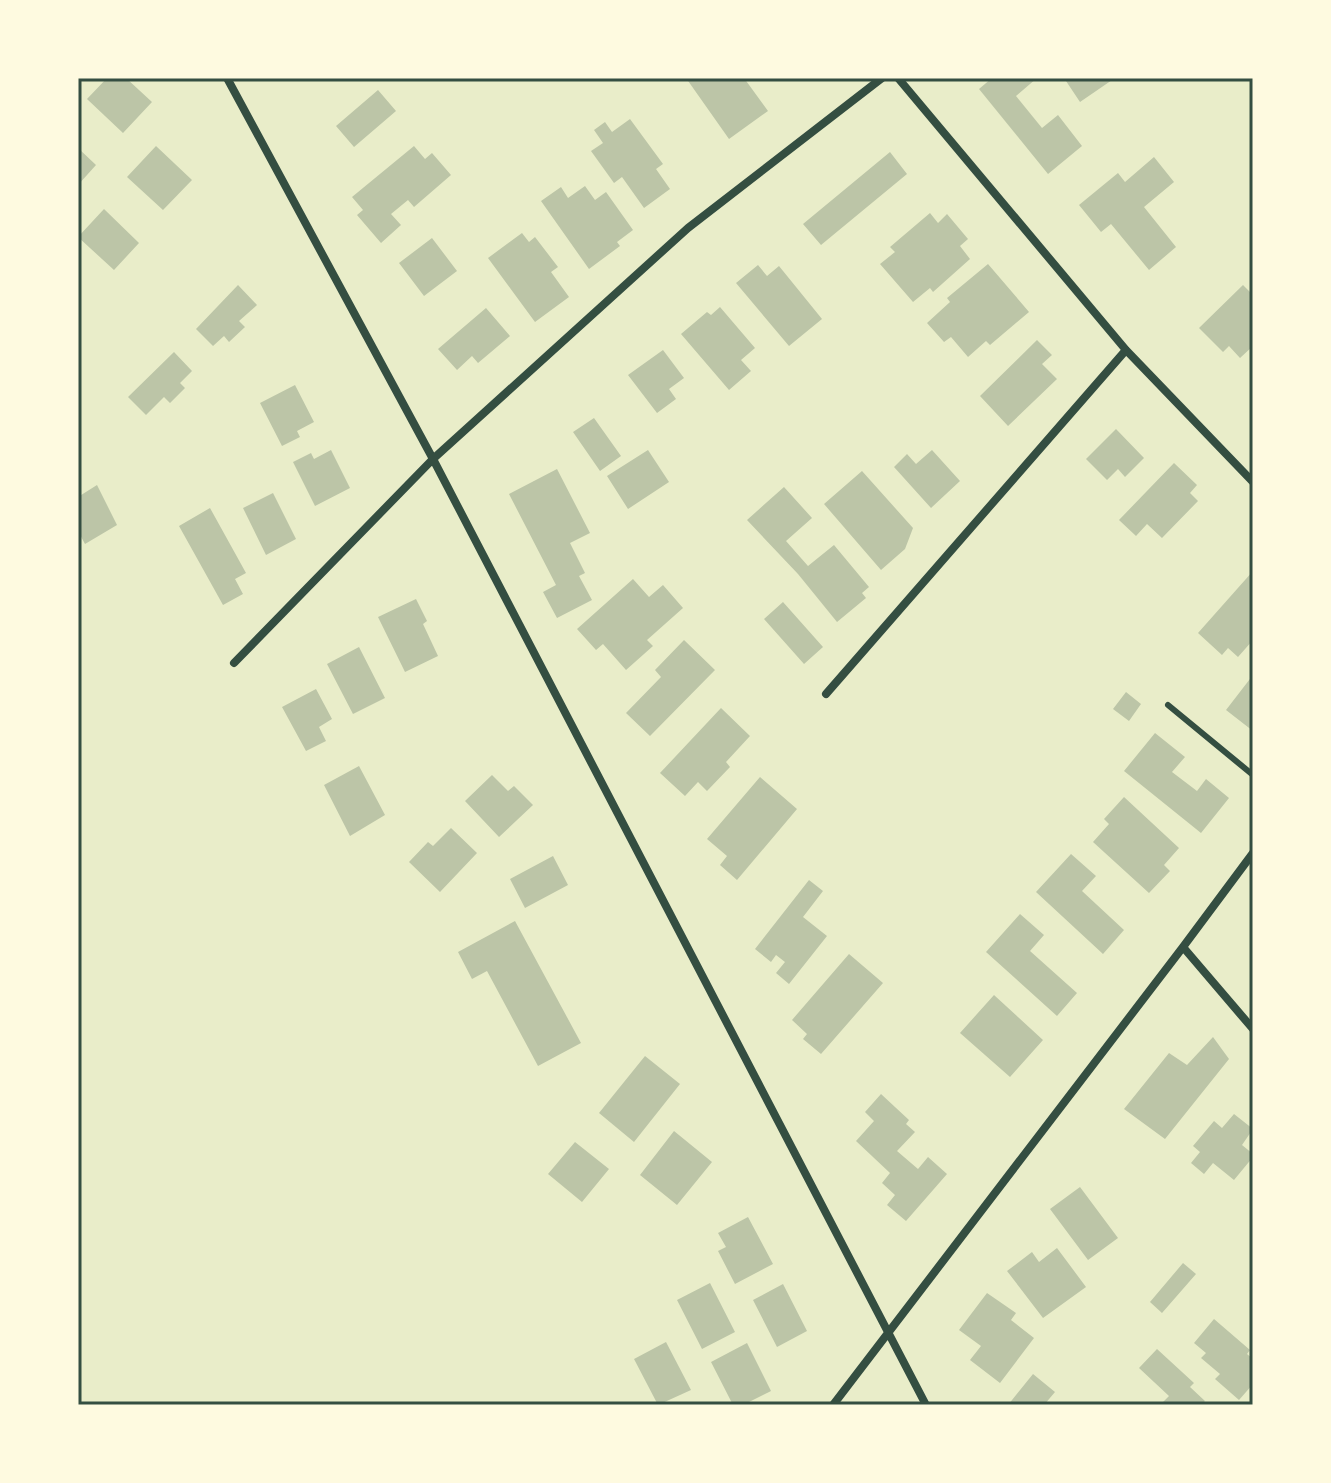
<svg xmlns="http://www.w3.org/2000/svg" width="1331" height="1483" font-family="Georgia,serif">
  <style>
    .building { fill: #bcc5a7 }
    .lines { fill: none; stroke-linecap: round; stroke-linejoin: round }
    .service { stroke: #344e41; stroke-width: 6 }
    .minor { stroke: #344e41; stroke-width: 8 }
    .neatline { fill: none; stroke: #344e41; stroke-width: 3 }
  </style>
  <rect width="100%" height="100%" fill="#e9edc9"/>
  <!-- building -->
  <path class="building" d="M 107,78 L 126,78 L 152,102 L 123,133 L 87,99 Z
    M 686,78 L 744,78 L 768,111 L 729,139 Z
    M 992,78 L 1037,78 L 1016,96 L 1042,128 L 1058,115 L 1082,146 L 1048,174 L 979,89 Z
    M 1064,78 L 1115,78 L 1080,102 Z
    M 378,90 L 396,111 L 354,147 L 336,126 Z
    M 630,119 L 663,164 L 656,169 L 670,189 L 644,208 L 622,177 L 614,183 L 591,151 L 603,143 L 594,130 L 605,122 L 612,132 Z
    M 156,146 L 192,180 L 163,210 L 127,177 Z
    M 414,146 L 425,159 L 432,153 L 451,175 L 414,207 L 408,200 L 391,214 L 401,225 L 381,243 L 357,215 L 363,210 L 352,197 Z
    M 78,148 L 96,165 L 78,185 Z
    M 890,152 L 907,174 L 821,245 L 803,224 Z
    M 1154,157 L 1174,182 L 1144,207 L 1176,247 L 1149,270 L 1111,224 L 1101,232 L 1079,205 L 1118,173 L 1125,182 Z
    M 585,186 L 595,200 L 606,192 L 633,230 L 617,242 L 620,246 L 589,269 L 541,201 L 561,187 L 568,198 Z
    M 104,209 L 139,243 L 114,270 L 78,237 Z
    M 930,213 L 938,223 L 947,214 L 968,239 L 960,246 L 970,259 L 933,292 L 930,288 L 913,302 L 880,264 L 895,252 L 890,247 Z
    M 522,233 L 529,242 L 535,237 L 558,267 L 551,272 L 569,297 L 535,322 L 488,258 Z
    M 432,238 L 457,271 L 424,296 L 399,263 Z
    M 988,264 L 1029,312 L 990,345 L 986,341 L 968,357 L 951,337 L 944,342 L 927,323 L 950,302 L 947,298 Z
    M 758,265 L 767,276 L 779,266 L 822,319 L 789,346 L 736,283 Z
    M 238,285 L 257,305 L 239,321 L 245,327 L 229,342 L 224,336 L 213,346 L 196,329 Z
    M 1243,285 L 1253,295 L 1253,346 L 1240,358 L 1229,346 L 1223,352 L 1199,328 Z
    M 720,307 L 755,348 L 741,360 L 751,371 L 729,390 L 681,334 L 707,312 L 711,315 Z
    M 486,308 L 510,336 L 478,363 L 472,356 L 457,370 L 438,349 Z
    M 1037,340 L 1052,355 L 1042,364 L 1057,379 L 1008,426 L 980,396 Z
    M 663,350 L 684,378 L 669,389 L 676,399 L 657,413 L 628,375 Z
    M 174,352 L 192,371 L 180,383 L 185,388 L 170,403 L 164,397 L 146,415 L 128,397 Z
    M 295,385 L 314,422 L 297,431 L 300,437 L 282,446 L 260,403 Z
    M 594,418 L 621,456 L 600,471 L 573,432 Z
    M 1116,429 L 1144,458 L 1125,477 L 1118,469 L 1107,480 L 1086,459 Z
    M 331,450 L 350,488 L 315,506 L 293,462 L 311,453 L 314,459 Z
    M 648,450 L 669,482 L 628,509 L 607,476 Z
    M 932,450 L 960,481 L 931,508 L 894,467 L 907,454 L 916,464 Z
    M 1174,463 L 1197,485 L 1190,493 L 1198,501 L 1162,538 L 1147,524 L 1136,536 L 1119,520 Z
    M 557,469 L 590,533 L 570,543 L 585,573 L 579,576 L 592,600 L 557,618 L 543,592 L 556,585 L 509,494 Z
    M 862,471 L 913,528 L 905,549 L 881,570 L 824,504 Z
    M 97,485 L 117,525 L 85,544 L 78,531 L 78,497 Z
    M 784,487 L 812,518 L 786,541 L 808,566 L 834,545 L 869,587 L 862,593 L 866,598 L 837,622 L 798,574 L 747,520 Z
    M 273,493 L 296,539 L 266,555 L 243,508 Z
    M 210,508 L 246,573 L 235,579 L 243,594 L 223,605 L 179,526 Z
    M 1253,571 L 1253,640 L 1238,657 L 1228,648 L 1222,655 L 1198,633 Z
    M 633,579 L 649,597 L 663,585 L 683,608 L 647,640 L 653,646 L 626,670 L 603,644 L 596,650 L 577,629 Z
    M 416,599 L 427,621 L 423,624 L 438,656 L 405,672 L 378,617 Z
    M 783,602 L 823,647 L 804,664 L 764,619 Z
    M 684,640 L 715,670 L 650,736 L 626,713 L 661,677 L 655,670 Z
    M 359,647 L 385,698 L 353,714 L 327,664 Z
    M 1253,675 L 1253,731 L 1226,710 Z
    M 316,689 L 332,719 L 319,727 L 326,741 L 306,751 L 282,707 Z
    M 1126,692 L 1141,704 L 1129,721 L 1113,709 Z
    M 721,708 L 750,736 L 726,762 L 730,767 L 707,791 L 698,782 L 685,796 L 660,773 Z
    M 1155,733 L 1185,757 L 1172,772 L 1197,791 L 1206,779 L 1229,798 L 1201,833 L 1124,771 Z
    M 359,766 L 385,815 L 350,836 L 324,785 Z
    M 492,775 L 508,791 L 514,786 L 533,805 L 499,837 L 465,801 Z
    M 760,777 L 797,809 L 737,880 L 720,865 L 727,856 L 707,839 Z
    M 1124,797 L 1179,848 L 1164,865 L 1170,871 L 1149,893 L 1093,842 L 1109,824 L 1104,819 Z
    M 451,828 L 477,853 L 440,892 L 409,862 L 428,842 L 433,846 Z
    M 1071,854 L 1096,876 L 1082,891 L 1124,930 L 1103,954 L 1036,892 Z
    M 553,856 L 568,885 L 525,908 L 510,879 Z
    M 809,880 L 823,891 L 803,917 L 827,936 L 789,984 L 776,973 L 785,962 L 776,955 L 771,962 L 755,949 Z
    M 1020,914 L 1044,935 L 1030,951 L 1077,993 L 1057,1016 L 986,952 Z
    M 515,921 L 581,1043 L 538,1066 L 487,971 L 472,979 L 458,952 Z
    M 849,954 L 883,983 L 821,1054 L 803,1039 L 807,1034 L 792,1020 Z
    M 994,995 L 1043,1040 L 1010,1077 L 960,1033 Z
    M 1213,1037 L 1229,1059 L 1165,1139 L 1124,1109 L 1169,1053 L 1187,1065 Z
    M 645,1056 L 680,1084 L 634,1142 L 599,1113 Z
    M 881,1094 L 909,1120 L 906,1124 L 915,1132 L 897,1151 L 918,1169 L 928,1157 L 947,1174 L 906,1221 L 887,1205 L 895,1195 L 882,1183 L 890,1173 L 856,1141 L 874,1121 L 865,1112 Z
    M 1234,1114 L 1253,1129 L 1242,1145 L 1253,1154 L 1253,1157 L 1234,1180 L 1213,1163 L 1204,1174 L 1191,1163 L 1200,1152 L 1193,1146 L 1214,1121 L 1222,1128 Z
    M 674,1131 L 712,1162 L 677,1205 L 640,1175 Z
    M 575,1142 L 609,1169 L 582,1202 L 548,1174 Z
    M 1080,1187 L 1118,1238 L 1088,1260 L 1050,1209 Z
    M 748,1217 L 773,1264 L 735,1284 L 718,1251 L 726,1247 L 718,1233 Z
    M 1057,1248 L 1086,1287 L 1043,1318 L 1007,1271 L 1032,1252 L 1039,1262 Z
    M 1183,1263 L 1196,1274 L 1162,1313 L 1150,1302 Z
    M 710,1283 L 735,1332 L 702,1349 L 677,1300 Z
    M 783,1284 L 807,1331 L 777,1347 L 753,1300 Z
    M 987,1293 L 1016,1313 L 1011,1320 L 1034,1338 L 1000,1383 L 970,1360 L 981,1346 L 959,1330 Z
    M 1214,1319 L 1250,1350 L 1247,1354 L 1253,1359 L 1253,1384 L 1239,1400 L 1215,1379 L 1220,1374 L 1201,1358 L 1206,1353 L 1194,1343 Z
    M 666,1342 L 691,1390 L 658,1405 L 634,1359 Z
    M 747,1343 L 771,1391 L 743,1405 L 733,1405 L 711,1362 Z
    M 1157,1349 L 1194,1383 L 1190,1387 L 1205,1401 L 1201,1405 L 1160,1405 L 1169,1396 L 1139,1368 Z
    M 1033,1374 L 1055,1392 L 1044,1405 L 1008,1405 Z"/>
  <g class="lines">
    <!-- service -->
    <path class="service" d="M 1168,705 L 1253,775"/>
    <!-- minor -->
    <path class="minor" d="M 227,78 L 433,459 L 926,1405
      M 898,78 L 1126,350 L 1253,482
      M 234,663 L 433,459 L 688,228 L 882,78
      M 826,694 L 1126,350
      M 1183,947 L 1253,1029
      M 833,1405 L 1183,947 L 1253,853"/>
  </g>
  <!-- border -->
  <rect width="1331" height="1483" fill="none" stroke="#fefae0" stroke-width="160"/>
  <rect x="80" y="80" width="1171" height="1323" class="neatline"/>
</svg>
